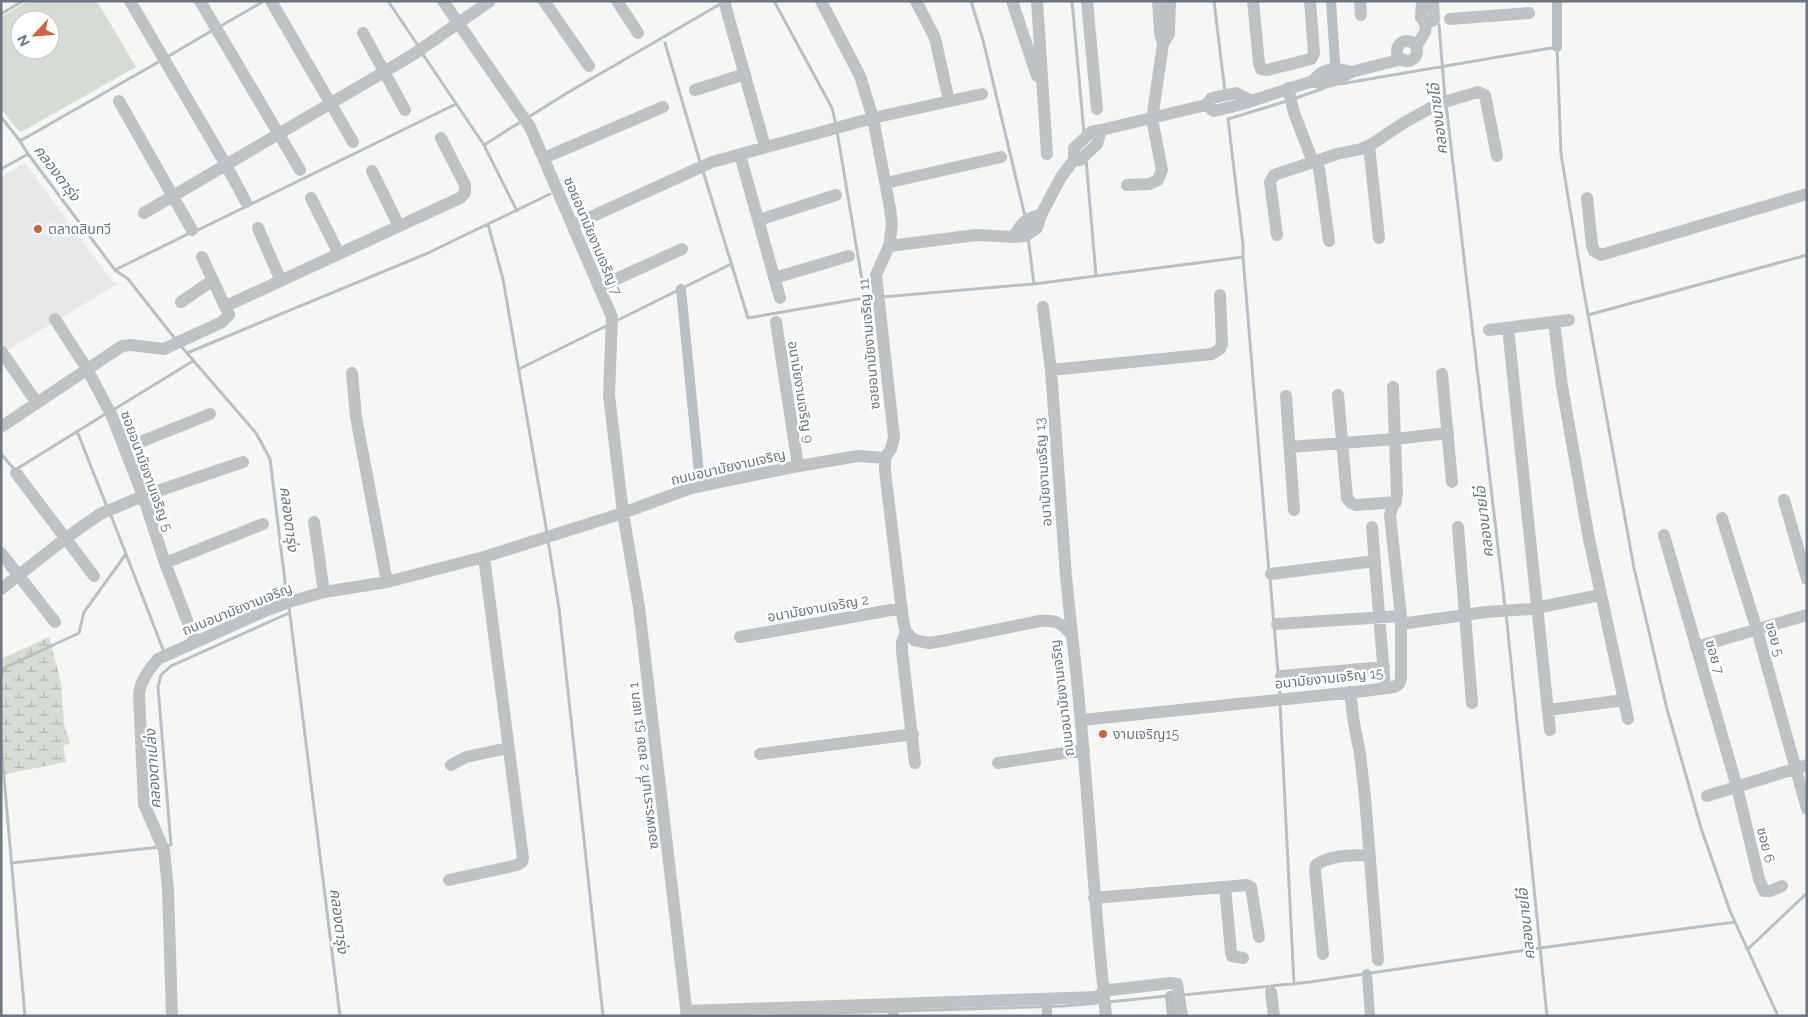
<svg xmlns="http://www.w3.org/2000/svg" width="1808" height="1017" font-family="Raleway,'Noto Sans Thai',sans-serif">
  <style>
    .built { fill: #e7e8e7 }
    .grass { fill: #d6dbd4; fill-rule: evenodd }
    .wetland { fill: url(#wetland-marsh) }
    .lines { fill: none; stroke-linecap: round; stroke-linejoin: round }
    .stream { stroke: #b7c0c5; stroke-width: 3 }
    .canal { stroke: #b7c0c5; stroke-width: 10 }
    .minor { stroke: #bec2c5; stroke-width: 12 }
    .poi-dot { fill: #cf643c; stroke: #fff; stroke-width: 2 }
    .labels { text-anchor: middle; stroke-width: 5; stroke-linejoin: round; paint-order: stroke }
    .poi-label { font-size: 14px; fill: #697681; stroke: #fff; text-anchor: start }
    .street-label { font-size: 14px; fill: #697681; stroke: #fff }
    .water-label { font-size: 15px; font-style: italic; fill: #65767e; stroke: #fff }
  </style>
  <defs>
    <pattern id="wetland-marsh" width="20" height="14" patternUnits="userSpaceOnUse" patternTransform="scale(1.25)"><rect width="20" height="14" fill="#d6dbd4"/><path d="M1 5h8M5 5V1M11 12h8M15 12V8" fill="none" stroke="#b2b6b1"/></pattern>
  </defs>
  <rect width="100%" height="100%" fill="#f6f7f4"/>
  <!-- built -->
  <path class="built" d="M 25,163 L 112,281 L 119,283 L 8,350 L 1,341 L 1,177 Z"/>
  <!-- grass -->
  <path class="grass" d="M 28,1 L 97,1 L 136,67 L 21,132 L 17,129 L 1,109 L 1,17 ZM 20,20 L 50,20 L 50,50 L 20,50 Z"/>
  <!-- wetland -->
  <path class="wetland" d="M 49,637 L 61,682 L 64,724 L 70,743 L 63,746 L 66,762 L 1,775 L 1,659 Z"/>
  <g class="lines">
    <!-- stream -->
    <path class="stream" d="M 388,1 L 419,47
      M 774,1 L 832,108 L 836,125
      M 971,1 L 983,40 L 1025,216
      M 1072,1 L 1084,133
      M 1214,1 L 1225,92
      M 1,14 L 23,1
      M 1439,25 L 1445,98
      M 219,27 L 264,1
      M 665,43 L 701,165
      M 422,53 L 484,145 L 517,211
      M 167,57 L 213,30
      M 1340,84 L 1557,47 L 1561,154 L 1583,287 L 1634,568 L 1667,709 L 1701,828 L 1730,911 L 1778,1016
      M 1293,99 L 1322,89
      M 1446,104 L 1505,607
      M 1,117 L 20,141 L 28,154 L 115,270 L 128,279 L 176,340
      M 527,118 L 567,93 L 722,3
      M 837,131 L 865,298
      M 20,141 L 162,60
      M 484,145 L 522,121
      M 1086,159 L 1096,275
      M 1,169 L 28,154
      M 703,171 L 748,318 L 858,299 L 875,297
      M 488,224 L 503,279 L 547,533
      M 196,231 L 456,104
      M 1028,237 L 1034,284
      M 1243,257 L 1269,572
      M 115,270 L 190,233
      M 882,297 L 1034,284 L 1243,257 L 1243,245 L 1228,119 L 1287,101
      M 1588,315 L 1807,255
      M 616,321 L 731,264
      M 180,345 L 256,433 L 270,459 L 287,598
      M 187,353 L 428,253 L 550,194
      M 519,369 L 608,325
      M 113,410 L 193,361
      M 77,431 L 107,507
      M 1,454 L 15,470 L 107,413
      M 548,540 L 559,608 L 603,1016
      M 126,554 L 164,652
      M 1270,578 L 1280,696
      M 289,607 L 340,1016
      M 1506,613 L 1547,1016
      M 1,676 L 4,668 L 79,633 L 84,612 L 126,554 L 110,513
      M 1280,702 L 1294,984
      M 1,743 L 25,1016
      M 166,846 L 171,845 L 158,687 L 161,675 L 171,666 L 289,613
      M 11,863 L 160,847
      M 1748,949 L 1807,893
      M 1183,995 L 1310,982 L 1540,948 L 1735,922
      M 1108,1002 L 1177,995
      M 771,1016 L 798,1014 L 1064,1006 L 1097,1003"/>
    <!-- canal -->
    <path class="canal" d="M 1331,1 L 1336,77
      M 1557,47 L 1557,1
      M 681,289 L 699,473
      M 1367,974 L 1370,1016
      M 1170,996 L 1172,1016
      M 1047,1007 L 1047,1016
      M 893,1011 L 894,1016"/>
    <!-- minor -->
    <path class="minor" d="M 130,1 L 226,165 L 246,202
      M 200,1 L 300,170
      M 271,1 L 353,142
      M 443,1 L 530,127 L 612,317 L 609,395 L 623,513 L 639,607 L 687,1016
      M 544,1 L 589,66
      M 617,1 L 638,33
      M 724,1 L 765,147
      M 821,1 L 860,76 L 873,118 L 890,208 L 892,225 L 889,246 L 876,275 L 894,437 L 891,449 L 885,458
      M 916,1 L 935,38 L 949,101
      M 1012,1 L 1037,76
      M 1037,1 L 1047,154
      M 1087,1 L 1097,109
      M 1158,1 L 1160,33 L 1163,44
      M 1253,1 L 1259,63 L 1261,69 L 1267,70 L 1311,59 L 1314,53 L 1310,1
      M 1360,1 L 1361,15
      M 1450,19 L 1529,13
      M 1426,24 L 1434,20 L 1433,1
      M 363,33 L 405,110
      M1397 51a10 10 0 1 1 20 0a10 10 0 1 1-20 0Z
      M 1416,47 L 1425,32 L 1426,24 L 1421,18 L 1422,1
      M 1313,81 L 1321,84 L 1339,79 L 1351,72 L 1402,59
      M 1288,88 L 1294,113 L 1313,162
      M 695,90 L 745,74
      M 119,101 L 192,230
      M 1206,105 L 1214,111 L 1239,105 L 1313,81 C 1324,67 1334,67 1351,72
      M 1369,146 L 1379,238
      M 740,155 L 780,298
      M 544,158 L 663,107
      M 1074,160 L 1074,148 L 1091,132 L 1101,130
      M 1318,161 L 1329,241
      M 372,171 L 399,226
      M 886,183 L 1001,157
      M 1127,185 L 1149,184 L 1158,180 L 1162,170 L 1152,119 L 1163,44 L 1169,34 L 1170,1
      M 311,198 L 339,254
      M 1587,198 L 1592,245 L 1594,251 L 1601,255 L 1807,194
      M 144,213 L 384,72 L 414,54 L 490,1
      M 759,220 L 836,195
      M 573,225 L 712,162 L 873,118 L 982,94
      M 258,228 L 281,281
      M 1277,235 L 1270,182 L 1274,175 L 1337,154 L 1361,149 L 1372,144 L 1405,122 L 1438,104 L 1478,92 L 1485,95 L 1497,156
      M 1014,237 C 1021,223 1026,218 1041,215
      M 889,246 L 976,235 L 1014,237 L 1025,236 L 1037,228 L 1041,215 L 1061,177 L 1074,160 L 1080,160 L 1097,144 L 1101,130 L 1206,105 L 1212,98 L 1236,93 L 1250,100
      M 774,278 L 849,256
      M 599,287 L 682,249
      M 181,302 L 213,280
      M 226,306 L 460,198 L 465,193 L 465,185 L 441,138
      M 1043,307 L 1051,370 L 1066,576 L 1072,635
      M 55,319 L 87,369 L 112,416 L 143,496 L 165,563 L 195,641
      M 776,322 L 798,466
      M 1554,322 L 1562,386 L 1589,539 L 1628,719
      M 1508,328 L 1550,730
      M 1489,330 L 1569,320
      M 1,351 L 37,403
      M 1051,370 L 1212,354 L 1220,349 L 1222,343 L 1220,295
      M 352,373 L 356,417 L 387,582
      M 1442,374 L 1452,482
      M 1338,395 L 1347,498 L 1351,503 L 1356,505 L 1396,502
      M 1286,396 L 1294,510
      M 1,427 L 122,346 L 130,345 L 164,349 L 222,322 L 229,315 L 202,257
      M 1290,447 L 1395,439 L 1448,433
      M 125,448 L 210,414
      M 16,473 L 94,576
      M 1784,500 L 1807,579
      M 1722,518 L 1757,630 L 1807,809
      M 314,522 L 324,592
      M 1372,527 L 1385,688
      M 1458,527 L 1472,703
      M 1664,535 L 1737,787 L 1759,879 L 1764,891 L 1770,891 L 1782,886
      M 1,553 L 55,622
      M 165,563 L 263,524
      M 1271,574 L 1375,561
      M 1,589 L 66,538 L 100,514 L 143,496 L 243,462
      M 1277,624 L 1401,616
      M 1401,624 L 1486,612 L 1531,609 L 1600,595
      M 906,632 L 902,642 L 902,651 L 915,763
      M 740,637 L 902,608
      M 1696,647 L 1807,615
      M 1281,676 L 1384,667
      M 1350,692 L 1354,723 L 1360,754 L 1365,797 L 1378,960
      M 1548,710 L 1624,700
      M 1082,720 L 1364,691 L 1394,687 L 1399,684 L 1401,679 L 1401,616 L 1390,516 C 1391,508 1395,503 1397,495 L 1393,387
      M 760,754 L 913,734
      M 998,763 L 1084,750
      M 451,765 L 466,757 L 508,748
      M 1707,796 L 1807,765
      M 449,880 L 517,865 L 522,862 L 523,858 L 484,557
      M 1225,887 L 1231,952 L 1232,956 L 1243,958
      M 1094,898 L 1247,885 L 1251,887 L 1259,937
      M 1323,954 L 1315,870 L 1316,865 C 1330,854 1354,856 1370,855
      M 1271,992 L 1274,1016
      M 686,1011 L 1097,997 L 1106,989
      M 172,1016 L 168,889 L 164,850 L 144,804 L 139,694 C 141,679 149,670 158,659 L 267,610 L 292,601 L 324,592 L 387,582 L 484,557 L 623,513 L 691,488 L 793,467 L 858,456 L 885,458 L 885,471 L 903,620 L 906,632 L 914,640 L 929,643 L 942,641 L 1040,621 C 1057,620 1061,623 1072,635 C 1086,751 1091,868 1103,985 L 1106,989 L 1111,990 L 1170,983 L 1177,984 L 1182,1016
      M 1106,1016 L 1104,997 L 1106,989"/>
  </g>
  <!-- markers -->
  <g class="poi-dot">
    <circle cx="38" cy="229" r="5"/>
    <circle cx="1103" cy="734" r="5"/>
  </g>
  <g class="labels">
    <!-- poi labels -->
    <g class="poi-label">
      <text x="48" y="234">ตลาดสินทวี</text>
      <text x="1113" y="739">งามเจริญ15</text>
    </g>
    <!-- street labels -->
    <g class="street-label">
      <text transform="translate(593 236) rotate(67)" y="5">ซอยอนามัยงามเจริญ 7</text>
      <text transform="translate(869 344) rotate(-95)" y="5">ซอยอนามัยงามเจริญ 11</text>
      <text transform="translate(801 392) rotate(81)" y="5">อนามัยงามเจริญ 9</text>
      <text transform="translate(728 467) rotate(-13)" y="5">ถนนอนามัยงามเจริญ</text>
      <text transform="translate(147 471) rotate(70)" y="5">ซอยอนามัยงามเจริญ 5</text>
      <text transform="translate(1043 472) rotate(-94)" y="5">อนามัยงามเจริญ 13</text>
      <text transform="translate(818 608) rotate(-10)" y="5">อนามัยงามเจริญ 2</text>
      <text transform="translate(237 609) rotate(-22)" y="5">ถนนอนามัยงามเจริญ</text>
      <text transform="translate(1775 639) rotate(74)" y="5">ซอย 5</text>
      <text transform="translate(1715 657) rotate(74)" y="5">ซอย 7</text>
      <text transform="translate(1329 678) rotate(-6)" y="5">อนามัยงามเจริญ 15</text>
      <text transform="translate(1062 698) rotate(-97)" y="5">ถนนอนามัยงามเจริญ</text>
      <text transform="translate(643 766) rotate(-97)" y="5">ซอยพระรามที่ 2 ซอย 51 แยก 1</text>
      <text transform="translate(1766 845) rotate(76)" y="5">ซอย 6</text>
    </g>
    <!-- water labels -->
    <g class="water-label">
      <text transform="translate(1438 119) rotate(-97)" y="5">คลองนายโอ๋</text>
      <text transform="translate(57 173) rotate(53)" y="5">คลองตารุ่ง</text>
      <text transform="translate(289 519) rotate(83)" y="5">คลองตารุ่ง</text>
      <text transform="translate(1484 522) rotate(-97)" y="5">คลองนายโอ๋</text>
      <text transform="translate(153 769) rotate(-94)" y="5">คลองตาเปล่ง</text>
      <text transform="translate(339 921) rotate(83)" y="5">คลองตารุ่ง</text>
      <text transform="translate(1526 924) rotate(-96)" y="5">คลองนายโอ๋</text>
    </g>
  </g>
  <!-- border -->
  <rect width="1808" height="1017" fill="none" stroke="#697681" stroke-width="5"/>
  <!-- north arrow -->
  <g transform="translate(35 35) rotate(244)"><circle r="24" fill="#ffffff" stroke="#c3c8cd"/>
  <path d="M0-4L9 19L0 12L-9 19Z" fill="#cf643c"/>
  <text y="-8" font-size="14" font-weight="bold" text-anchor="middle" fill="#697681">N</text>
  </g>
</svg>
